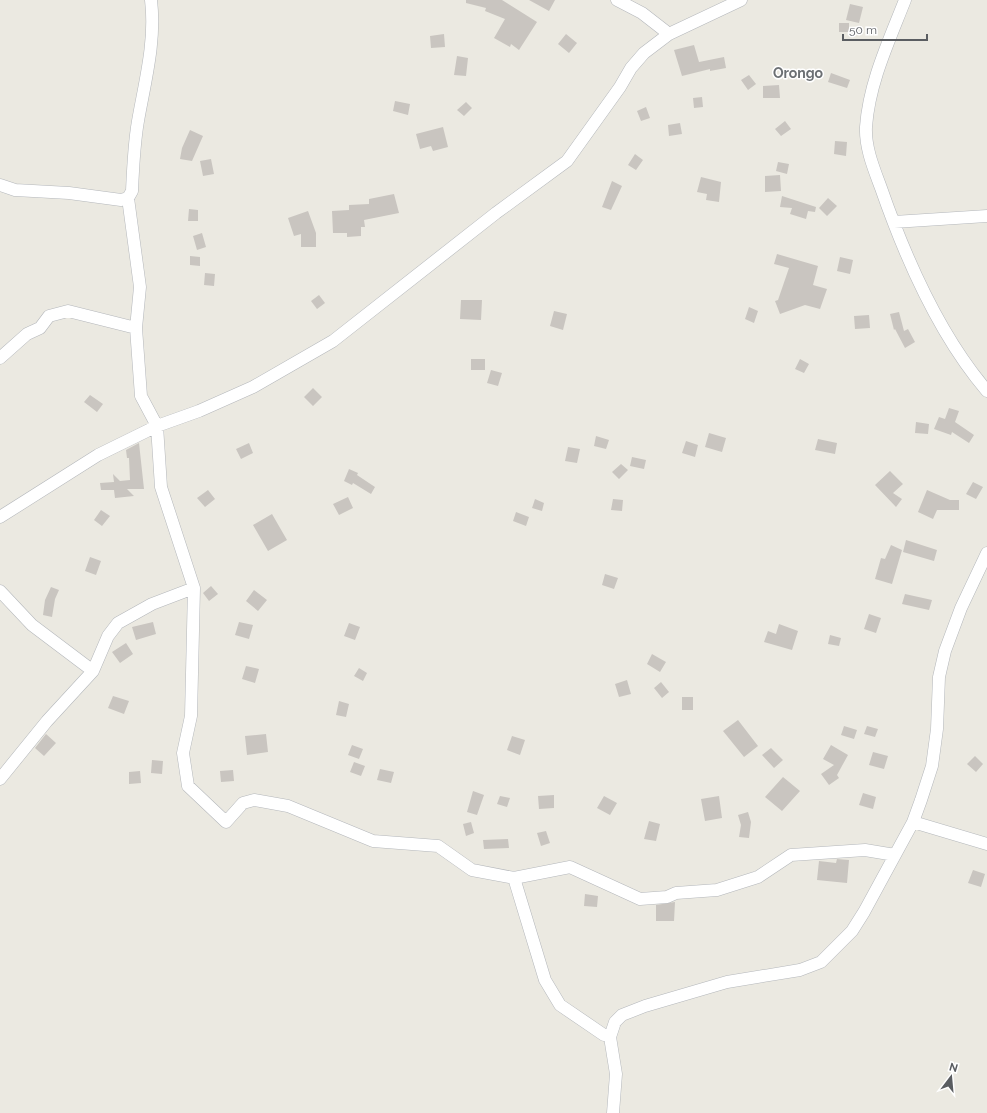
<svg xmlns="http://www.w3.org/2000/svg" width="987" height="1113" font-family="Raleway,sans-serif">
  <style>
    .building { fill: #c9c5c0 }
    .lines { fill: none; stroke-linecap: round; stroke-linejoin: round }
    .street-casing { stroke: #b4b7bb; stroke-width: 13 }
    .street { stroke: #fff; stroke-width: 12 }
    .labels { text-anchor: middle; stroke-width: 3; stroke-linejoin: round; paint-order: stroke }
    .quarter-label { font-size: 14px; font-weight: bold; fill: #6b6f73; stroke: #fff }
  </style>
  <rect width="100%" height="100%" fill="#ebe9e1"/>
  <!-- building -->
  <path class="building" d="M 466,0 L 502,0 L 537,22 L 519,50 L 511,44 L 510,47 L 494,38 L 505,19 L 485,11 L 486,8 L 466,3 Z
    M 529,0 L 555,0 L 549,11 Z
    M 850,4 L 863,7 L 859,23 L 846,20 Z
    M 839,23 L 849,23 L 849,32 L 839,32 Z
    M 444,34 L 445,47 L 431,48 L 430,36 Z
    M 566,34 L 577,43 L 569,53 L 558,44 Z
    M 694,45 L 699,62 L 724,57 L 726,68 L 710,71 L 710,69 L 682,76 L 674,50 Z
    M 457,56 L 468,58 L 466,76 L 454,75 Z
    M 831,73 L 850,80 L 847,88 L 828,82 Z
    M 749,75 L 756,84 L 748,90 L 741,80 Z
    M 779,85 L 780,98 L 763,98 L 763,86 Z
    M 702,97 L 703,107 L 694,108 L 693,98 Z
    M 395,101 L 410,104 L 408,115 L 393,111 Z
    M 466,102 L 472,108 L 464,116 L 457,110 Z
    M 646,107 L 650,118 L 641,121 L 637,111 Z
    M 785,121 L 791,129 L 781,136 L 775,129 Z
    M 680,123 L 682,134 L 669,136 L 668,125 Z
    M 443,127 L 448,147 L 433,151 L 431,146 L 420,149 L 416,134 Z
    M 190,130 L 203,136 L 192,161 L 180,159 L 182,148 Z
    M 835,141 L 847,142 L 846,156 L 834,154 Z
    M 635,154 L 643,160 L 636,170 L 628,165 Z
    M 211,159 L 214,174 L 203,176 L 200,161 Z
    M 778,162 L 789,164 L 787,174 L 776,171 Z
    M 780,175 L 781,191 L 765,192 L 765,176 Z
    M 701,177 L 721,182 L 719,202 L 706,200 L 707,194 L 697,192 Z
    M 612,181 L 622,186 L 611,210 L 602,207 Z
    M 394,194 L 399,213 L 364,220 L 365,227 L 361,227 L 361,236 L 347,237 L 347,233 L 333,233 L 332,211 L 349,210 L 349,205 L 369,204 L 369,199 Z
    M 782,196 L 816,207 L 815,212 L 808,211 L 806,219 L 790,214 L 792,208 L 780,207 Z
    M 828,198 L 837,206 L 827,216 L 819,208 Z
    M 189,209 L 198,210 L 198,221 L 188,221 Z
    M 308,211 L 316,233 L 316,247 L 301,247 L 301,234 L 294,236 L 288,218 Z
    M 202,233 L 206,247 L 197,250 L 193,236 Z
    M 777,254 L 818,266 L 813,285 L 827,289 L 820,309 L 805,305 L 780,314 L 775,301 L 778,300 L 789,268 L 774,264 Z
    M 190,256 L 200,257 L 200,266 L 190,265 Z
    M 840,257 L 853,260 L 850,274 L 837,271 Z
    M 205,273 L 215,274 L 214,286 L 204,285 Z
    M 319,295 L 325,303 L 317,309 L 311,301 Z
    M 461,300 L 482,300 L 481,320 L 460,319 Z
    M 749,307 L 758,311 L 754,323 L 745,319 Z
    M 554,311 L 567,314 L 563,330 L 550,326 Z
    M 899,312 L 904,331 L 908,329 L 915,342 L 905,348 L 895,329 L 894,330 L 890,314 Z
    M 869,315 L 870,328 L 855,329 L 854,316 Z
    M 471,359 L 485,359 L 485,370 L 471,370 Z
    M 800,359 L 809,364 L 804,373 L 795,369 Z
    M 491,370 L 502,373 L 498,386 L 487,383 Z
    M 313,388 L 322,397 L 313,406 L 304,397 Z
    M 90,395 L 103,404 L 97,412 L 84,402 Z
    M 949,408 L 959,411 L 955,422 L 974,435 L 969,443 L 952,432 L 951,435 L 934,429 L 939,417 L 945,419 Z
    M 916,422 L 929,424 L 928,434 L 915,433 Z
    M 709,433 L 726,438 L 722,452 L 705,447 Z
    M 596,436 L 609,440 L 606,449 L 594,446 Z
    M 818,439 L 837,443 L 835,454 L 815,450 Z
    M 686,441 L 698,445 L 695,457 L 682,453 Z
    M 139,443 L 144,489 L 127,489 L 134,496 L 115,498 L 114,490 L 101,490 L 100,483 L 114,482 L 113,474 L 120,481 L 130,480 L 129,458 L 127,458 L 126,450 Z
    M 249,443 L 253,453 L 241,459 L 236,449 Z
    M 568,447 L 580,449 L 577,463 L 565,461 Z
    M 632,457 L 646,460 L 644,469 L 630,466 Z
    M 621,464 L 628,470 L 619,479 L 612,472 Z
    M 349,469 L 358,473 L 357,475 L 375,487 L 371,494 L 353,483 L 352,485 L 344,481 Z
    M 890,471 L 903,484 L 893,493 L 902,499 L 896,507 L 875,485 Z
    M 973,482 L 983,487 L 976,499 L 966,494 Z
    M 208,490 L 215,499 L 205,507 L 197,498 Z
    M 927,490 L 950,500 L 959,500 L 959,510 L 937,510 L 933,519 L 918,512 Z
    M 348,497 L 353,508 L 339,515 L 333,504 Z
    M 535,499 L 544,503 L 542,511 L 532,508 Z
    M 613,499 L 623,500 L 622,511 L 611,510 Z
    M 101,510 L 110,516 L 102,526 L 94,520 Z
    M 516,512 L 529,517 L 526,526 L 513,521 Z
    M 272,514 L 287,540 L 268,551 L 253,525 Z
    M 906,540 L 937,550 L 934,561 L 903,552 Z
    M 891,545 L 902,550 L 892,584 L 875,579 L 881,558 L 885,559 Z
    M 90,557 L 101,561 L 96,575 L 85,571 Z
    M 605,574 L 618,578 L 614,589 L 602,585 Z
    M 211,586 L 218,594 L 209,601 L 203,593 Z
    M 51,587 L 59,590 L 55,599 L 52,617 L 43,615 L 45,600 Z
    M 254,590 L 267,600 L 258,611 L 246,601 Z
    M 905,594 L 932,600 L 929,610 L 902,604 Z
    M 869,614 L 881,618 L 876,633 L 864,629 Z
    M 153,622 L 156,634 L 136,640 L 132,627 Z
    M 239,622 L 253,625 L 249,639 L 235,635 Z
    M 349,623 L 360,627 L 355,640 L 344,636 Z
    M 779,624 L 798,631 L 792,650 L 764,642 L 768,631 L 776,634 Z
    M 830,635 L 841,638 L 839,646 L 828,644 Z
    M 126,643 L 133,654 L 120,663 L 112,652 Z
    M 652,654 L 666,662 L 660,672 L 647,664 Z
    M 246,666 L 259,669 L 255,683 L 242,679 Z
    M 359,668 L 367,673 L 363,681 L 354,676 Z
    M 627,680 L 631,694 L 619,697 L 615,684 Z
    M 661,682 L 669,692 L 662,698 L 654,688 Z
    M 113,696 L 129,701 L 124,714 L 108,708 Z
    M 682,697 L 693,697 L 693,710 L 682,710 Z
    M 339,701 L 349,704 L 346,717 L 336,715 Z
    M 738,720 L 758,746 L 744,757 L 723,731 Z
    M 844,726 L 857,730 L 854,739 L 841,735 Z
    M 867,726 L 878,729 L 875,737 L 864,734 Z
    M 46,734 L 56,743 L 44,756 L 35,748 Z
    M 266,734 L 268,752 L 247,755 L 245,736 Z
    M 512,736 L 525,740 L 520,755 L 507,750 Z
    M 352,745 L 363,749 L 359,759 L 348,755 Z
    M 831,745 L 848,755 L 837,775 L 839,778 L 829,785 L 821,774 L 834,765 L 823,759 Z
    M 771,748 L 783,760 L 774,768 L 762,755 Z
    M 873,752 L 888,756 L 884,769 L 869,765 Z
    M 975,756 L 983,764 L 976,772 L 967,764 Z
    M 152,760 L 163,761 L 162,774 L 151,773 Z
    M 354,762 L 365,766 L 361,776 L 350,772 Z
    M 380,769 L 394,772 L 391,783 L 377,780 Z
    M 233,770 L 234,781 L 221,782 L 220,771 Z
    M 140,771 L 141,783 L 129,784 L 129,772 Z
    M 783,777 L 800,791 L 782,811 L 765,797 Z
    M 473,791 L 484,795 L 477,815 L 467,812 Z
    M 863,793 L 876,797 L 873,809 L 859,805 Z
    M 554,795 L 554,808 L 539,809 L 538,796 Z
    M 500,796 L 510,798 L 507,807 L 497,804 Z
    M 604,796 L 617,803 L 610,815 L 597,808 Z
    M 719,796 L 722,818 L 705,821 L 701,799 Z
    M 748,812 L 751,822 L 749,838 L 739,837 L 741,825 L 738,815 Z
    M 649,821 L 660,824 L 656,841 L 644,839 Z
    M 471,822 L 474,833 L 466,836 L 463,824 Z
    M 546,831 L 550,843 L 541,846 L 537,833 Z
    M 508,839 L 509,848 L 484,849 L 483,840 Z
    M 837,859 L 849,860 L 847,883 L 817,880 L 819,861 L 836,863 Z
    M 973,870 L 985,874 L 981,887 L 968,883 Z
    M 585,894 L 598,896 L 597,907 L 584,906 Z
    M 675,902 L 674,921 L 656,921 L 656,905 Z"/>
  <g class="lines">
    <!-- street casing -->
    <g class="street-casing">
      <path id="street" d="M 617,0 L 642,13 L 669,34
        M 905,0 C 889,41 869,83 866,127 C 865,148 874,169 881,188 C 905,257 939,335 987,391
        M 0,185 L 15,190 L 69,193 L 121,200 L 128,198 L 132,191 C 133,168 134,144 138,121 C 145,81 156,41 151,0
        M 128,198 L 140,287 L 136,328 L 141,396 L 157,426 L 161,487 L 194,588 L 191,716 L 183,753 L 188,786 L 226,822 L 243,803 L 254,800 L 288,806 L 373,841 L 438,846 L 472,870 L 514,878 L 570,867 L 640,899 L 667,897 L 676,893 L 717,890 L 758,877 L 791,855 L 865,850 L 895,855
        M 894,222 L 987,216
        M 0,358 L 27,334 L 40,328 L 49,316 L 68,311 L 136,328
        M 0,517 L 98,455 L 157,426 L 199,411 L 253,387 L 333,341 L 496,213 L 567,161 L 620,87 L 631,68 L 644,53 L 669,34 L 741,0
        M 0,591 L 32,625 L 93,671
        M 0,779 L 47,721 L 93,671 L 108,636 L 118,623 L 152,604 L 194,588
        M 913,822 L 987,844
        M 514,878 L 545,980 L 560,1005 L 604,1035
        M 613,1113 L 616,1074 L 610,1037 L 615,1022 L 622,1015 L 645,1006 L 727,982 L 800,970 L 821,962 L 852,931 L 864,912 L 913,822 L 921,800 L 932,766 L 937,729 L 939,677 L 945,651 L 961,608 L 987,553"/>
    </g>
    <!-- street -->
    <use href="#street" class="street"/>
  </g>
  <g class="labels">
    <!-- quarter labels -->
    <g class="quarter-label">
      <text x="798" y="78">Orongo</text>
    </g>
  </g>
  <!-- north arrow -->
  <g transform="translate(951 1077) rotate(16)" stroke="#ffffff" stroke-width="3" paint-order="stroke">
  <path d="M0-3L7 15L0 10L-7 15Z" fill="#5a5d61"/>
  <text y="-6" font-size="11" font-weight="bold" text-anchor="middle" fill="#5a5d61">N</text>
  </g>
  <!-- scale -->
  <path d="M843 34v6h84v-6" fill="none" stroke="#5a5d61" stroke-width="2"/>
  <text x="849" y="34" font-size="12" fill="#5a5d61" stroke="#ffffff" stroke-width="3" paint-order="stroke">50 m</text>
</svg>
